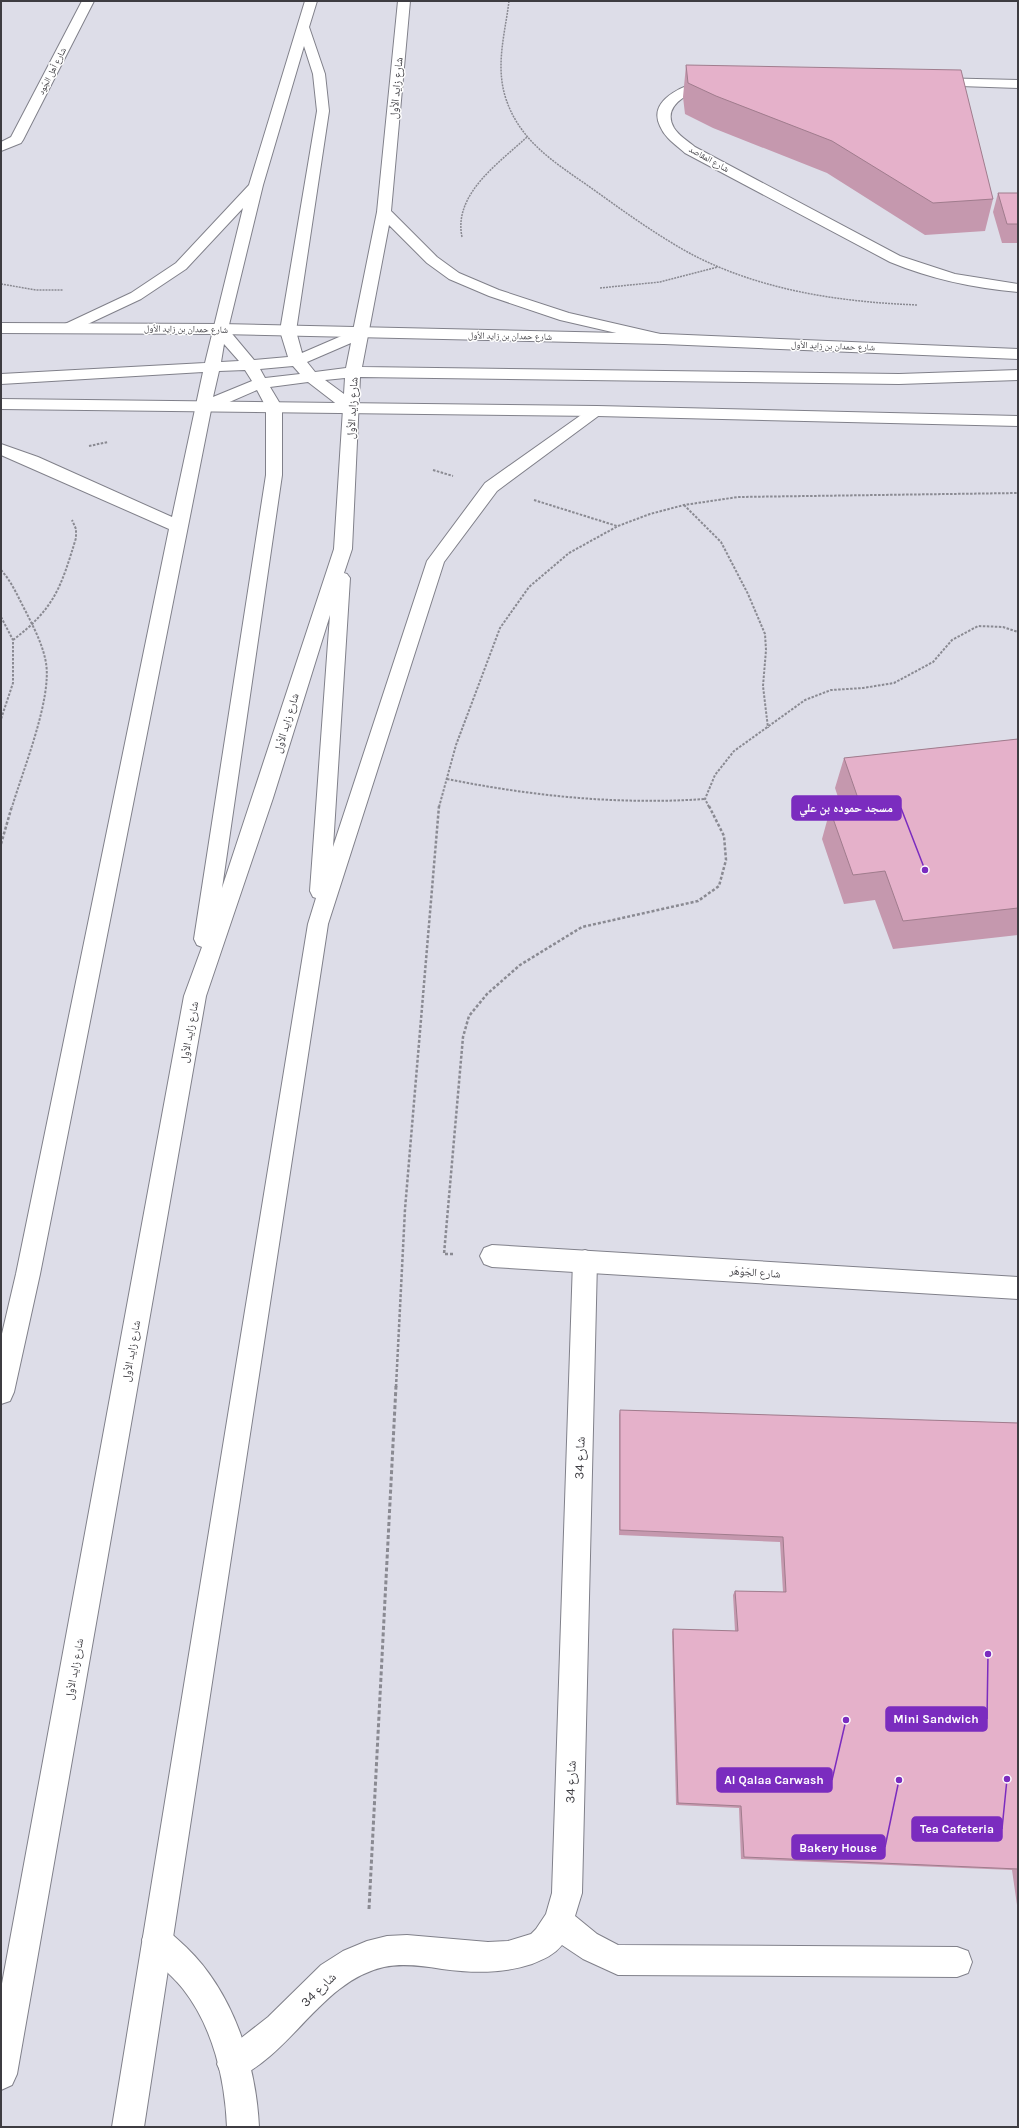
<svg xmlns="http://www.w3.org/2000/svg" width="1019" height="2128" font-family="Karla,'Noto Naskh Arabic',sans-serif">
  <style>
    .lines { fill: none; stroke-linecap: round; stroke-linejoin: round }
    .lane-casing { stroke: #80808a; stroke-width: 2 }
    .street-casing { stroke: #80808a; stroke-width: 2 }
    .secondary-casing { stroke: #80808a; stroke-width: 2 }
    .primary-casing { stroke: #80808a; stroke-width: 2 }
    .path-far3 { stroke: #8a8a92; stroke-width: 1.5; stroke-dasharray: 2 1; stroke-linecap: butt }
    .path-far2 { stroke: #8a8a92; stroke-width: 2; stroke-dasharray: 2.5 1.5; stroke-linecap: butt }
    .path-far1 { stroke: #8a8a92; stroke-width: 2.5; stroke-dasharray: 3 2; stroke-linecap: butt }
    .path { stroke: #8a8a92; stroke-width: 3; stroke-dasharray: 4 2.5; stroke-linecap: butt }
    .lane { fill: #fff; fill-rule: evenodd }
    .street { fill: #fff; fill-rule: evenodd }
    .secondary { fill: #fff; fill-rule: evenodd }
    .primary { fill: #fff; fill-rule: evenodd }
    .wall { fill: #c598ae }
    .building { fill: #e5b1ca; stroke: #a07c8d }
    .labels { text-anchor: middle; stroke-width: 3; stroke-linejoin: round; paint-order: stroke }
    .far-street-label { font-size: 9px; fill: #3d3c41; stroke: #fff }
    .street-label { font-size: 11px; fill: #3d3c41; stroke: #fff }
    .near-street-label { font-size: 13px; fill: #3d3c41; stroke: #fff }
    .leader { fill: none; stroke: #7b2cbf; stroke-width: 1.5 }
    .callout-dot { fill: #7b2cbf; stroke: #fff; stroke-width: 1.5 }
    .callout { fill: #7b2cbf; stroke: #7b2cbf; stroke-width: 1.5 }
    .callout-label { font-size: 12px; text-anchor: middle; font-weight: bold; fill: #fff }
  </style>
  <rect width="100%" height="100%" fill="#dddde8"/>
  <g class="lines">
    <!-- lane casing -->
    <g class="lane-casing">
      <path id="lane" d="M 585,1250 L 593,1253 L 597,1261 L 582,1893 L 575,1916 L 597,1934 L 618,1945 L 957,1947 L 968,1951 L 972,1962 L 968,1973 L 957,1977 L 618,1975 L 583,1959 L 562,1945 C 554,1955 544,1959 532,1964 C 501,1974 473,1973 442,1969 C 424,1966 403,1963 384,1967 C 321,1981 292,2055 233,2080 L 222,2075 L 217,2064 L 222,2053 L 268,2017 L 321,1965 L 343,1951 L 367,1941 L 387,1936 L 407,1935 L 488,1942 L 508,1941 L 531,1934 L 536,1929 L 546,1914 L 552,1893 L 573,1261 L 577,1253 Z"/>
    </g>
    <!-- street casing -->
    <g class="street-casing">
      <path id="street" d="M 82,1 L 94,1 L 23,140 L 21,143 L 1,151 L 1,142 L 11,137 Z
        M 711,78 L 717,82 L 715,85 C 698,89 659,102 674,128 C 679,136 688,141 695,147 L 900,256 L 955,274 L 1018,284 L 1018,292 C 974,288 931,279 890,262 L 685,153 C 676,145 665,138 660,126 C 646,97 691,83 711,78 Z
        M 935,78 L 1018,80 L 1018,88 L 931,85 L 929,82 Z
        M 492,1245 L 1018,1277 L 1018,1299 L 492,1267 L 484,1264 L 480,1256 L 484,1248 Z
        M 157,1925 C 169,1930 176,1938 186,1947 C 233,1992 256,2063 259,2127 L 227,2127 C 225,2079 213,2027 183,1989 C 170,1972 150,1960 142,1940 L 146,1929 Z"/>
    </g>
    <!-- secondary casing -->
    <g class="secondary-casing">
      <path id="secondary" d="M 1,323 L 220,324 L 664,334 L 1018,349 L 1018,359 L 664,344 L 220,334 L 1,333 Z
        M 1,399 L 597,406 L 1018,416 L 1018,426 L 597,416 L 1,409 Z"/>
    </g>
    <!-- primary casing -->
    <g class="primary-casing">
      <path id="primary" d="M 305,1 L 317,1 L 309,27 L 325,74 L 329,111 L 296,331 L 302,353 L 353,331 L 377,212 L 398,1 L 410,1 L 391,211 L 437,257 L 459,273 L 499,290 L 569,313 L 669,336 L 672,339 L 669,342 L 664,344 L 560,320 L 489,296 L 449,279 L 427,263 L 389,225 L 362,367 L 899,374 L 1018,370 L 1018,380 L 899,384 L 360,377 L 352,549 L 344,573 L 347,574 L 350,578 L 333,847 L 427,561 L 485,483 L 591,408 L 603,408 L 605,411 L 497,491 L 444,562 L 328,924 L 144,2127 L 112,2127 L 308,924 L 316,898 L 313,897 L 310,891 L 330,615 L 273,798 L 206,996 L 17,2074 L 12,2085 L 1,2090 L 1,1989 L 184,996 L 202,947 L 197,945 L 194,939 L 266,475 L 266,407 L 257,390 L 211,410 L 40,1274 L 14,1392 L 10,1401 L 1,1404 L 1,1338 L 16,1274 L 169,529 L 1,455 L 1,444 L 38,457 L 172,517 L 203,372 L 1,384 L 1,374 L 205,363 L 243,208 L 186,269 L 141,299 L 75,330 L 65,330 L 62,327 L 65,324 L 131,293 L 176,263 L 249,185 ZM 304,46 L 313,74 L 317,111 L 280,331 L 288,357 L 254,360 L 228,329 L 263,185 ZM 351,343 L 346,368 L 315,372 L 307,362 ZM 224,344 L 239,361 L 221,362 ZM 293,366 L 300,374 L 265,378 L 260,369 ZM 245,370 L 252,381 L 213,397 L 219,371 ZM 345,378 L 344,394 L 325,380 ZM 308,382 L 343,409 L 334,549 L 222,888 L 282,475 L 282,407 L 270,387 Z"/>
    </g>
    <!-- path-far3 -->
    <path class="path-far3" d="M 509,1 C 505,34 495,66 506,99 C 520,141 554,162 587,185 C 622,210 656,235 693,255 C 763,291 841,302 918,305
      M 462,237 C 453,194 499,163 527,137
      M 1,284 L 36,290 L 63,290
      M 600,288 L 660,282 L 718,267"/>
    <!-- path-far2 -->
    <path class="path-far2" d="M 89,446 L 108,442
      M 433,470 L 453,476
      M 534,500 L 617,526
      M 684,505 L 721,542 L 748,594 L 765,634 L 766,650 L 763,686 L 768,728
      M 1,570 C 12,582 18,597 26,612 C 34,628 43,645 46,663 C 52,699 23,770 12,807
      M 1,617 L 13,640 L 13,683 L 1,719
      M 13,640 C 55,608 61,587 76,538 L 76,529 L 72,520
      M 447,779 C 532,796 618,805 705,799
      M 439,807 L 456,745 L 500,628 L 529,587 L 569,553 L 618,526 L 650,514 L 684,505 L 738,497 L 1018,493
      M 709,807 L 705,799 L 715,775 L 734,751 L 805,700 L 831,690 L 863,688 L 894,683 L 933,662 L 952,640 L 978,626 L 1003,627 L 1018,632"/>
    <!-- path-far1 -->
    <path class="path-far1" d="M 1,844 L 12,806
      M 453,1254 L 444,1254 L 463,1037 L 469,1016 L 487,994 L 520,965 L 582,927 L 698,901 L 719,886 L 726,860 L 724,836 L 709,806
      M 396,1387 L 405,1209 L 439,806"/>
    <!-- path -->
    <path class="path" d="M 369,1909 L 396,1386"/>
    <!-- lane -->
    <use href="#lane" class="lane"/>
    <!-- street -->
    <use href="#street" class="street"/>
    <!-- secondary -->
    <use href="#secondary" class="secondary"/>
    <!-- primary -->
    <use href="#primary" class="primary"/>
  </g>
  <!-- wall -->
  <path class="wall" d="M 686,65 L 993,199 L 985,231 L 925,235 L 827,173 L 713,128 L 685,114 L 683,97 Z
    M 998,193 L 1018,193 L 1018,243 L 1002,243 L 993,212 Z
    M 1018,739 L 1018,935 L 893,949 L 875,900 L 844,904 L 822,839 L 830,810 L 842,809 L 835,788 L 844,758 Z
    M 620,1410 L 1018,1423 L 1018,1912 L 1012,1870 L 741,1859 L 739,1808 L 676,1805 L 672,1632 L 673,1629 L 735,1631 L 733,1595 L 735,1591 L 783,1592 L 780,1542 L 619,1535 L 619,1415 Z"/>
  <!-- building -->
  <path class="building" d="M 686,65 L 961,70 L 993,199 L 933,203 L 832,141 L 716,96 L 688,83 Z
    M 998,193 L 1018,193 L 1018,224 L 1007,224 Z
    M 1018,739 L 1018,908 L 903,921 L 885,871 L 853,875 L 830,810 L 861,807 L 844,758 Z
    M 620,1410 L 1018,1423 L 1018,1869 L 744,1857 L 741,1806 L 678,1803 L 673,1629 L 738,1631 L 735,1591 L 786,1592 L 783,1537 L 620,1530 Z"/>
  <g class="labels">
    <!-- far-street labels -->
    <g class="far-street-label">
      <text transform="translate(52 71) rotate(-63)" y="3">شارع أهل الجُود</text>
      <text transform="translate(709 159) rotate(29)" y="3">شارع المقاصد</text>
      <text transform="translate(186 329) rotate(1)" y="3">شارع حمدان بن زايد الأول</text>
      <text transform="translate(510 336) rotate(1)" y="3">شارع حمدان بن زايد الأول</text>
      <text transform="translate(833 346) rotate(2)" y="3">شارع حمدان بن زايد الأول</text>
    </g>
    <!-- street labels -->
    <g class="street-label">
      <text transform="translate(396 88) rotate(-85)" y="4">شارع زايد الأول</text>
      <text transform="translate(352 408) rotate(-87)" y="4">شارع زايد الأول</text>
      <text transform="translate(286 723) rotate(-73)" y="4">شارع زايد الأول</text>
      <text transform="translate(189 1032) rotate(-80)" y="4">شارع زايد الأول</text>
      <text transform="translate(755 1272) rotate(4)" y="4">شارع الجَوْهَر</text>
      <text transform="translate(131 1351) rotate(-80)" y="4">شارع زايد الأول</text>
      <text transform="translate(74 1669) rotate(-80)" y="4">شارع زايد الأول</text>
    </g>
    <!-- near-street labels -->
    <g class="near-street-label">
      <text transform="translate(579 1458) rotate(-88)" y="5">شارع 34</text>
      <text transform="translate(570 1782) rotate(-88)" y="5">شارع 34</text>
      <text transform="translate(318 1989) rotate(-44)" y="5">شارع 34</text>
    </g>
  </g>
  <!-- callouts -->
  <path class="leader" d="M925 870L901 808M988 1654L987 1719M846 1720L832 1780M1007 1779L1002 1829M899 1780L885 1847"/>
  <g class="callout-dot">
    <circle cx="925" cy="870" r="4"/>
    <circle cx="988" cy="1654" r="4"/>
    <circle cx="846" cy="1720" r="4"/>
    <circle cx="1007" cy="1779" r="4"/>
    <circle cx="899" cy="1780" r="4"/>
  </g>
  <g class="callout">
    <rect x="792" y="796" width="109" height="24" rx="4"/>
    <rect x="886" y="1707" width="101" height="24" rx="4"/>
    <rect x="717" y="1768" width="115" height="24" rx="4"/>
    <rect x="912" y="1817" width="90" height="24" rx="4"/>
    <rect x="792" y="1835" width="93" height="24" rx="4"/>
  </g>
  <g class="callout-label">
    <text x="846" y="812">مسجد حموده بن علي</text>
    <text x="936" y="1723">Mini Sandwich</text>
    <text x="774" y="1784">Al Qalaa Carwash</text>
    <text x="957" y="1833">Tea Cafeteria</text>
    <text x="838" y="1852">Bakery House</text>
  </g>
  <!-- border -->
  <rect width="1019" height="2128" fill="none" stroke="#3d3c41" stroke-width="4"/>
</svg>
